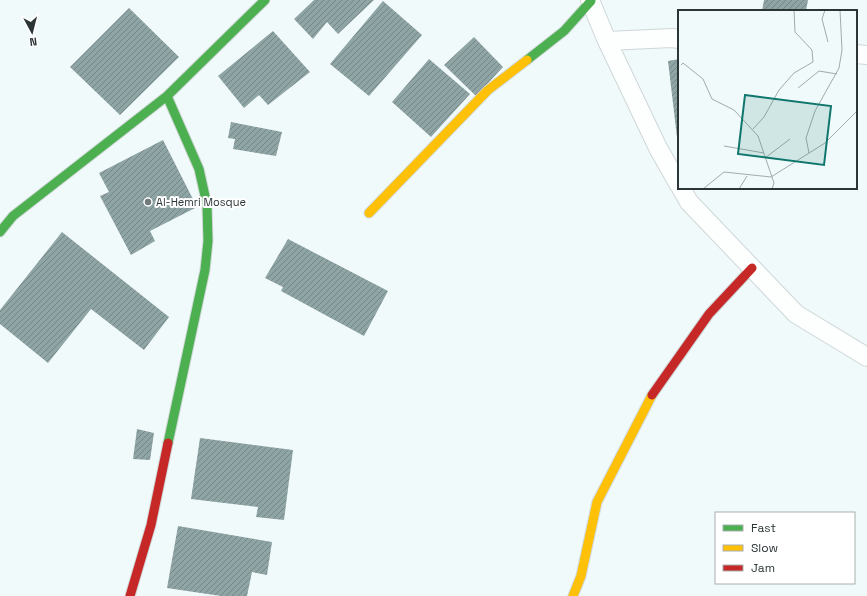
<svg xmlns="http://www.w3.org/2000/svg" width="867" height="596" font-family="'Space Grotesk',sans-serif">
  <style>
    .building { fill: url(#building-hatch) }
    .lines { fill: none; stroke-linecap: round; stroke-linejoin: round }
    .street-casing { stroke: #cfd7d8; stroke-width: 20 }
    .fast-casing { stroke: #cfd7d8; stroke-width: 11 }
    .slow-casing { stroke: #cfd7d8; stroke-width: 11 }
    .jam-casing { stroke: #cfd7d8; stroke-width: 11 }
    .street { stroke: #fdfefe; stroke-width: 18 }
    .fast { stroke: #4caf50; stroke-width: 9 }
    .slow { stroke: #ffc107; stroke-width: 9 }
    .jam { stroke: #c62828; stroke-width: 9 }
    .poi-dot { fill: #707a7b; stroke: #fff; stroke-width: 1.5 }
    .labels { text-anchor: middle; stroke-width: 4; stroke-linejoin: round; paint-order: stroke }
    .poi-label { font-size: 11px; fill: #2b3536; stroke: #fff; text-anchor: start }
    .inset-road { fill: none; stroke: #a2abac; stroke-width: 1 }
    .view { fill: #0f766e; fill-opacity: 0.15; stroke: #0f766e; stroke-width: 2 }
    .inset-edge { fill: none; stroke: #2b3536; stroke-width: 2 }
  </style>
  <defs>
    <pattern id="building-hatch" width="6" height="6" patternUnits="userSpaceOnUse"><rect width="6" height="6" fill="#8fa4a5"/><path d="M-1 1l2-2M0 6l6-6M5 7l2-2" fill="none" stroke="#758687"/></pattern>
  </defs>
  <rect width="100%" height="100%" fill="#f1fafa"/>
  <!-- building -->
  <path class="building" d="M 314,0 L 374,0 L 338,34 L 327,22 L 313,39 L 294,19 Z
    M 764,0 L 808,0 L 806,11 L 762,11 Z
    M 383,1 L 422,35 L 369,96 L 330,64 Z
    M 129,8 L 179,57 L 120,115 L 70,67 Z
    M 273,31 L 310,72 L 268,105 L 259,95 L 244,108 L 218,76 Z
    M 474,37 L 503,67 L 476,96 L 444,65 Z
    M 429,59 L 470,94 L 431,137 L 392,102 Z
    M 679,59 L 679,146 L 678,146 L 668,61 Z
    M 231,122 L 282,132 L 276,156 L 233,149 L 235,139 L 228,138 Z
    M 163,140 L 197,207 L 150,231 L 155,241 L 131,255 L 100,196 L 109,192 L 99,173 Z
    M 62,232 L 169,317 L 144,350 L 91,309 L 48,363 L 0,324 L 0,310 Z
    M 288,239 L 388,291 L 364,336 L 281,291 L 283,287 L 265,278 Z
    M 137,429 L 154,433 L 150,460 L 133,459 Z
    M 200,438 L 293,450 L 284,520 L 256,517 L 258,507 L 191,499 Z
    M 178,526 L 272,542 L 267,575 L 252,572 L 247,596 L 221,596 L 167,588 Z"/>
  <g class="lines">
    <!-- street casing -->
    <g class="street-casing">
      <path id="street" d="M 590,0 L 607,41 L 658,148 L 679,185
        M 607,41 L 672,38 L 679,39
        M 856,54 L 867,55
        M 681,188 L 689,202 L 796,314 L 867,357"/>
    </g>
    <!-- fast casing -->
    <g class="fast-casing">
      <path id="fast" d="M 527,60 L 564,31 L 591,1
        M 167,96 L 199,169 L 207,205 L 208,241 L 205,270 L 168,443
        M 0,232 L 13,216 L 167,96 L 265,0"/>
    </g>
    <!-- slow casing -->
    <g class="slow-casing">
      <path id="slow" d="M 369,213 L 488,90 L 527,60
        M 573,596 L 581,576 L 597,502 L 652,395"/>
    </g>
    <!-- jam casing -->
    <g class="jam-casing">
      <path id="jam" d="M 652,395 L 709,314 L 752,268
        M 130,596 L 151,525 L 168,443"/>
    </g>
    <!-- street -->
    <use href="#street" class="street"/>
    <!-- fast -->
    <use href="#fast" class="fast"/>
    <!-- slow -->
    <use href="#slow" class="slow"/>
    <!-- jam -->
    <use href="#jam" class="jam"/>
  </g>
  <!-- markers -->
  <circle class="poi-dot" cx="148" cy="202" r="4"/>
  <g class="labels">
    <!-- poi labels -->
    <g class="poi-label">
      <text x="156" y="206">Al-Hemri Mosque</text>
    </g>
  </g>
  <!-- overview -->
  <g transform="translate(678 10)">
    <rect width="179" height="179" fill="#f1fafa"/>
    <path class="inset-road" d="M 147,0 L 144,9 L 150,32M 3,55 L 5,53 L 25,69 L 34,89 L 56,100 L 80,126 L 96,173 L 94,179M 120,78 L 141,61 L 159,64M 75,119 L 86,107 L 101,80 L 116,63 L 135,52 L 134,40 L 117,22 L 116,0M 46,136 L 86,143M 131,143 L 128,128 L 137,101 L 161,58 L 164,40 L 162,0M 87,148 L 112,129M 25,179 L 46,162 L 93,167 L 147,133 L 179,101M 61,179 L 69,166"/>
    <path class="view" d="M 67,85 L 153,96 L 146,155 L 60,144 Z"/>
    <rect width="179" height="179" class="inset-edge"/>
  </g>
  <!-- legend -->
  <rect x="715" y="512" width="140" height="72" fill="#ffffff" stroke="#aaaeaf"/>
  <rect x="723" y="525" width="20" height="6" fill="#4caf50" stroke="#aaaeaf"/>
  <text x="751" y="532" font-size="12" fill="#2b3536">Fast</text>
  <rect x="723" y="545" width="20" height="6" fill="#ffc107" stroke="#aaaeaf"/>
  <text x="751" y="552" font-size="12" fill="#2b3536">Slow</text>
  <rect x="723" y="565" width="20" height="6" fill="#c62828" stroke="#aaaeaf"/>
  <text x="751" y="572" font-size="12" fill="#2b3536">Jam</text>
  <!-- north arrow -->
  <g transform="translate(32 32) rotate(173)" stroke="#ffffff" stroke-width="3" paint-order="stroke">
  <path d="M0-3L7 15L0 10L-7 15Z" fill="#2b3536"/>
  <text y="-6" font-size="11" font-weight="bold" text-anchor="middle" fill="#2b3536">N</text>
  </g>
</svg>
